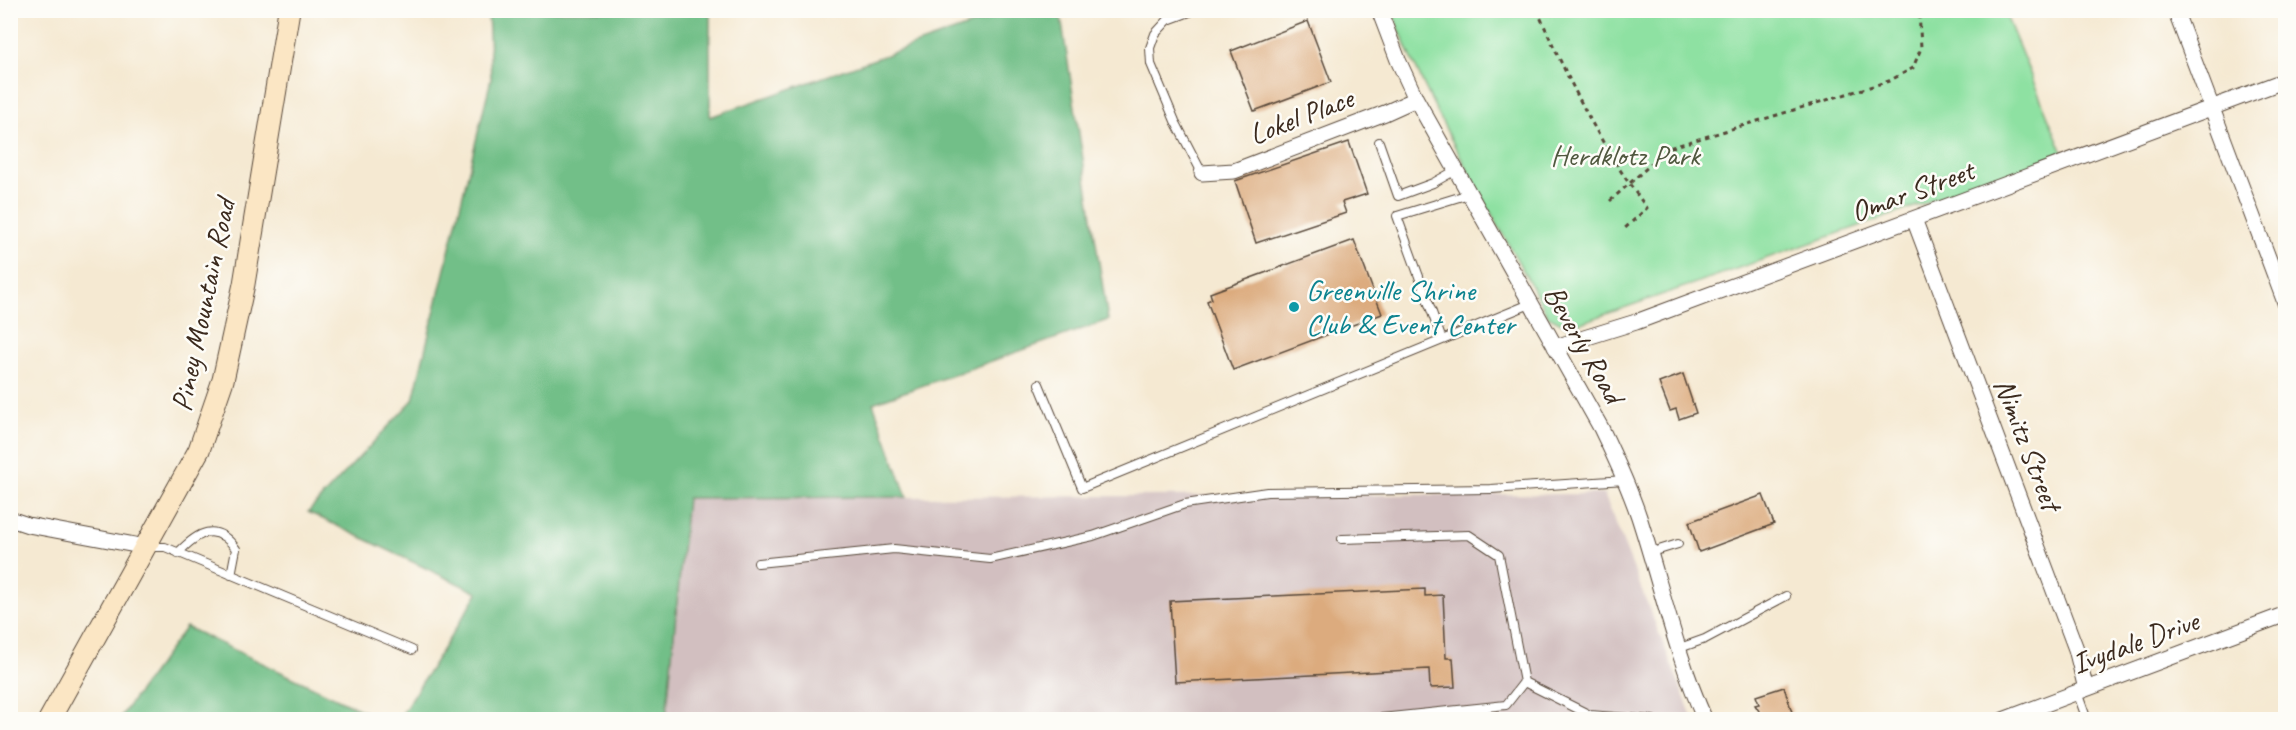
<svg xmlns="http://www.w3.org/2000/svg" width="2296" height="730" font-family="Caveat,sans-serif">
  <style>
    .industrial { fill: #d2bfc0 }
    .green { fill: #8ee1a2; stroke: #648660; stroke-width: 1.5 }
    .forest { fill: #72bf88; stroke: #567453; stroke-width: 1.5 }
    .building { fill: #dcab7e }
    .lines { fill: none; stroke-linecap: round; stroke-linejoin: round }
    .lane-casing { stroke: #574739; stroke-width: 10 }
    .street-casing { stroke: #574739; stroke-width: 17 }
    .secondary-casing { stroke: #574739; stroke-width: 23 }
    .path { stroke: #574739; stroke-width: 3; stroke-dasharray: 4.5 4.5; stroke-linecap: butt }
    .lane { stroke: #fff; stroke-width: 8 }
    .street { stroke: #fff; stroke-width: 15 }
    .secondary { stroke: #fbe6c4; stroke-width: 21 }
    .culture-dot { fill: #0f9aa8; stroke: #fdfcf7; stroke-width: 2 }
    .labels { text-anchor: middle; stroke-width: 5; stroke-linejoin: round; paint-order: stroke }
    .street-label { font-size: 30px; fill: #3b2a1e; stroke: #fdfcf7 }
    .park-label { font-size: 30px; fill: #50583f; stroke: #fdfcf7 }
    .culture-label { font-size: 30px; fill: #0d838f; stroke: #fdfcf7; text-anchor: start }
  </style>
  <rect width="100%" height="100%" fill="#fdfcf7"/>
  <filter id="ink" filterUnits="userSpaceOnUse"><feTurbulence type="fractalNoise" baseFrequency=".0167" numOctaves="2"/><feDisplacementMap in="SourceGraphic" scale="12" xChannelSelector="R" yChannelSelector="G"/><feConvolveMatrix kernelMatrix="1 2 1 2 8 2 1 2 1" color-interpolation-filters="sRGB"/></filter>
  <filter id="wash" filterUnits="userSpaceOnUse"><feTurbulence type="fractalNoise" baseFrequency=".008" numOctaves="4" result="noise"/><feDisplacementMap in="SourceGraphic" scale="24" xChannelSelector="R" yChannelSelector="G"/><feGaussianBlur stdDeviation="1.35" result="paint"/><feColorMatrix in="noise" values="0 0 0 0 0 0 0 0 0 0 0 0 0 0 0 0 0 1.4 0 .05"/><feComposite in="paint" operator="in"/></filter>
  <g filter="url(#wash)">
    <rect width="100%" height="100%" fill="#f5e9d2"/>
    <!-- industrial -->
    <path class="industrial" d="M 1604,494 L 1693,719 L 666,720 L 687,498 Z"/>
    <!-- green -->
    <path class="green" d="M 1392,11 L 2004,11 L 2064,155 L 1569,327 L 1548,316 C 1494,216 1433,117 1392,11 Z"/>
    <!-- forest -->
    <path class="forest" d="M 488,11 L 710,11 L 710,117 L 1011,11 L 1060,11 L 1108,320 L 873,403 L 907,497 L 687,498 L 666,719 L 399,719 L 478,593 L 308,512 L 413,400 L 491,79 Z
      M 186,627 L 380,719 L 119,719 Z"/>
    <g id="blocks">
      <!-- building -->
      <path class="building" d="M 1308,21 L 1331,82 L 1254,111 L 1231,51 Z
        M 1349,142 L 1367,194 L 1342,202 L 1346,213 L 1256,243 L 1235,181 Z
        M 1354,240 L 1382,314 L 1233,370 L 1207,301 L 1212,299 L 1210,293 Z
        M 1683,374 L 1696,413 L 1679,419 L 1676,409 L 1670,411 L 1659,383 Z
        M 1763,495 L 1774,524 L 1699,552 L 1689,522 Z
        M 1425,589 L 1425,596 L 1443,595 L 1446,658 L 1453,658 L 1455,687 L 1430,688 L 1429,669 L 1175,682 L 1170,601 Z
        M 1784,687 L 1792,712 L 1765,720 L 1755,705 L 1759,704 L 1756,696 Z"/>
    </g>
  </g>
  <g filter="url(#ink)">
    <use href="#blocks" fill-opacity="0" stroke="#574739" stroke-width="1.5"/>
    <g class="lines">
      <!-- lane casing -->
      <g class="lane-casing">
        <path id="lane" d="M 1195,10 L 1168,20 L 1155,34 L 1150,48 L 1151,64 L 1175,121 L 1202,173
          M 1379,142 L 1398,196 L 1433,183 L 1456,170
          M 1442,340 L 1397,216 L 1469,194
          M 1039,384 L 1082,488 L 1530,304
          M 1342,539 L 1469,535 L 1499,555 L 1524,682 L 1590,715 L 1653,720
          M 149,547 L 165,547 L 412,650
          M 178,553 C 198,532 216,521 236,549 L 231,575
          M 1649,553 L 1678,544
          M 758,563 L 894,549 L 990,559 L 1093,536 L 1185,504 L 1267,492 L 1491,489 L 1625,480
          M 1677,649 L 1705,639 L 1786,596
          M 2077,692 L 2087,720
          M 1362,720 L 1506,705 L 1524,682"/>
      </g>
      <!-- street casing -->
      <g class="street-casing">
        <path id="street" d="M 1379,10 L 1398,60 L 1416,99 L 1601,428 C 1615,457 1629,487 1639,517 C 1661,585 1676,654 1705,720
          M 2175,10 L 2286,305
          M 1202,173 L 1234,171 L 1385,113 L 1416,99
          M 1914,219 L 2076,649 L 2086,689
          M 1555,347 L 1636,322 L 2286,80
          M 10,519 L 28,525 L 146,547
          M 2003,720 L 2286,614"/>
      </g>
      <!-- secondary casing -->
      <g class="secondary-casing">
        <path id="secondary" d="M 49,720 L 199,450 L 223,380 L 244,284 L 289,10"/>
      </g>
      <!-- path -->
      <path class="path" d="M 1537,10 C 1568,79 1601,148 1647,208 L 1623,230
        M 1610,201 L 1669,148 L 1889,81 L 1913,68 L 1921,48 L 1919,10"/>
      <!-- lane -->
      <use href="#lane" class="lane"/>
      <!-- street -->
      <use href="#street" class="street"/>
      <!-- secondary -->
      <use href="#secondary" class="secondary"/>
    </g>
  </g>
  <!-- markers -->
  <circle class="culture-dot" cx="1294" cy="307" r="6"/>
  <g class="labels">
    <!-- street labels -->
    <g class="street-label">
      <text transform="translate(1301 116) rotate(-21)" y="10">Lokel Place</text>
      <text transform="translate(1912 191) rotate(-20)" y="10">Omar Street</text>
      <text transform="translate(203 305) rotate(-78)" y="10">Piney Mountain Road</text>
      <text transform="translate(1584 344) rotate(60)" y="10">Beverly Road</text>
      <text transform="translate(2028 444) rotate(69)" y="10">Nimitz Street</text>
      <text transform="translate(2135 642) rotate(-20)" y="10">Ivydale Drive</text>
    </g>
    <!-- park labels -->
    <g class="park-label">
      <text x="1625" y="165">Herdklotz Park</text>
    </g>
    <!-- culture labels -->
    <g class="culture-label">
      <text x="1306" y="300">Greenville Shrine<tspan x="1306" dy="34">Club &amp; Event Center</tspan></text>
    </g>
  </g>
  <!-- margin -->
  <rect width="2296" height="730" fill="none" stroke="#fdfcf7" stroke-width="36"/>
</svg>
